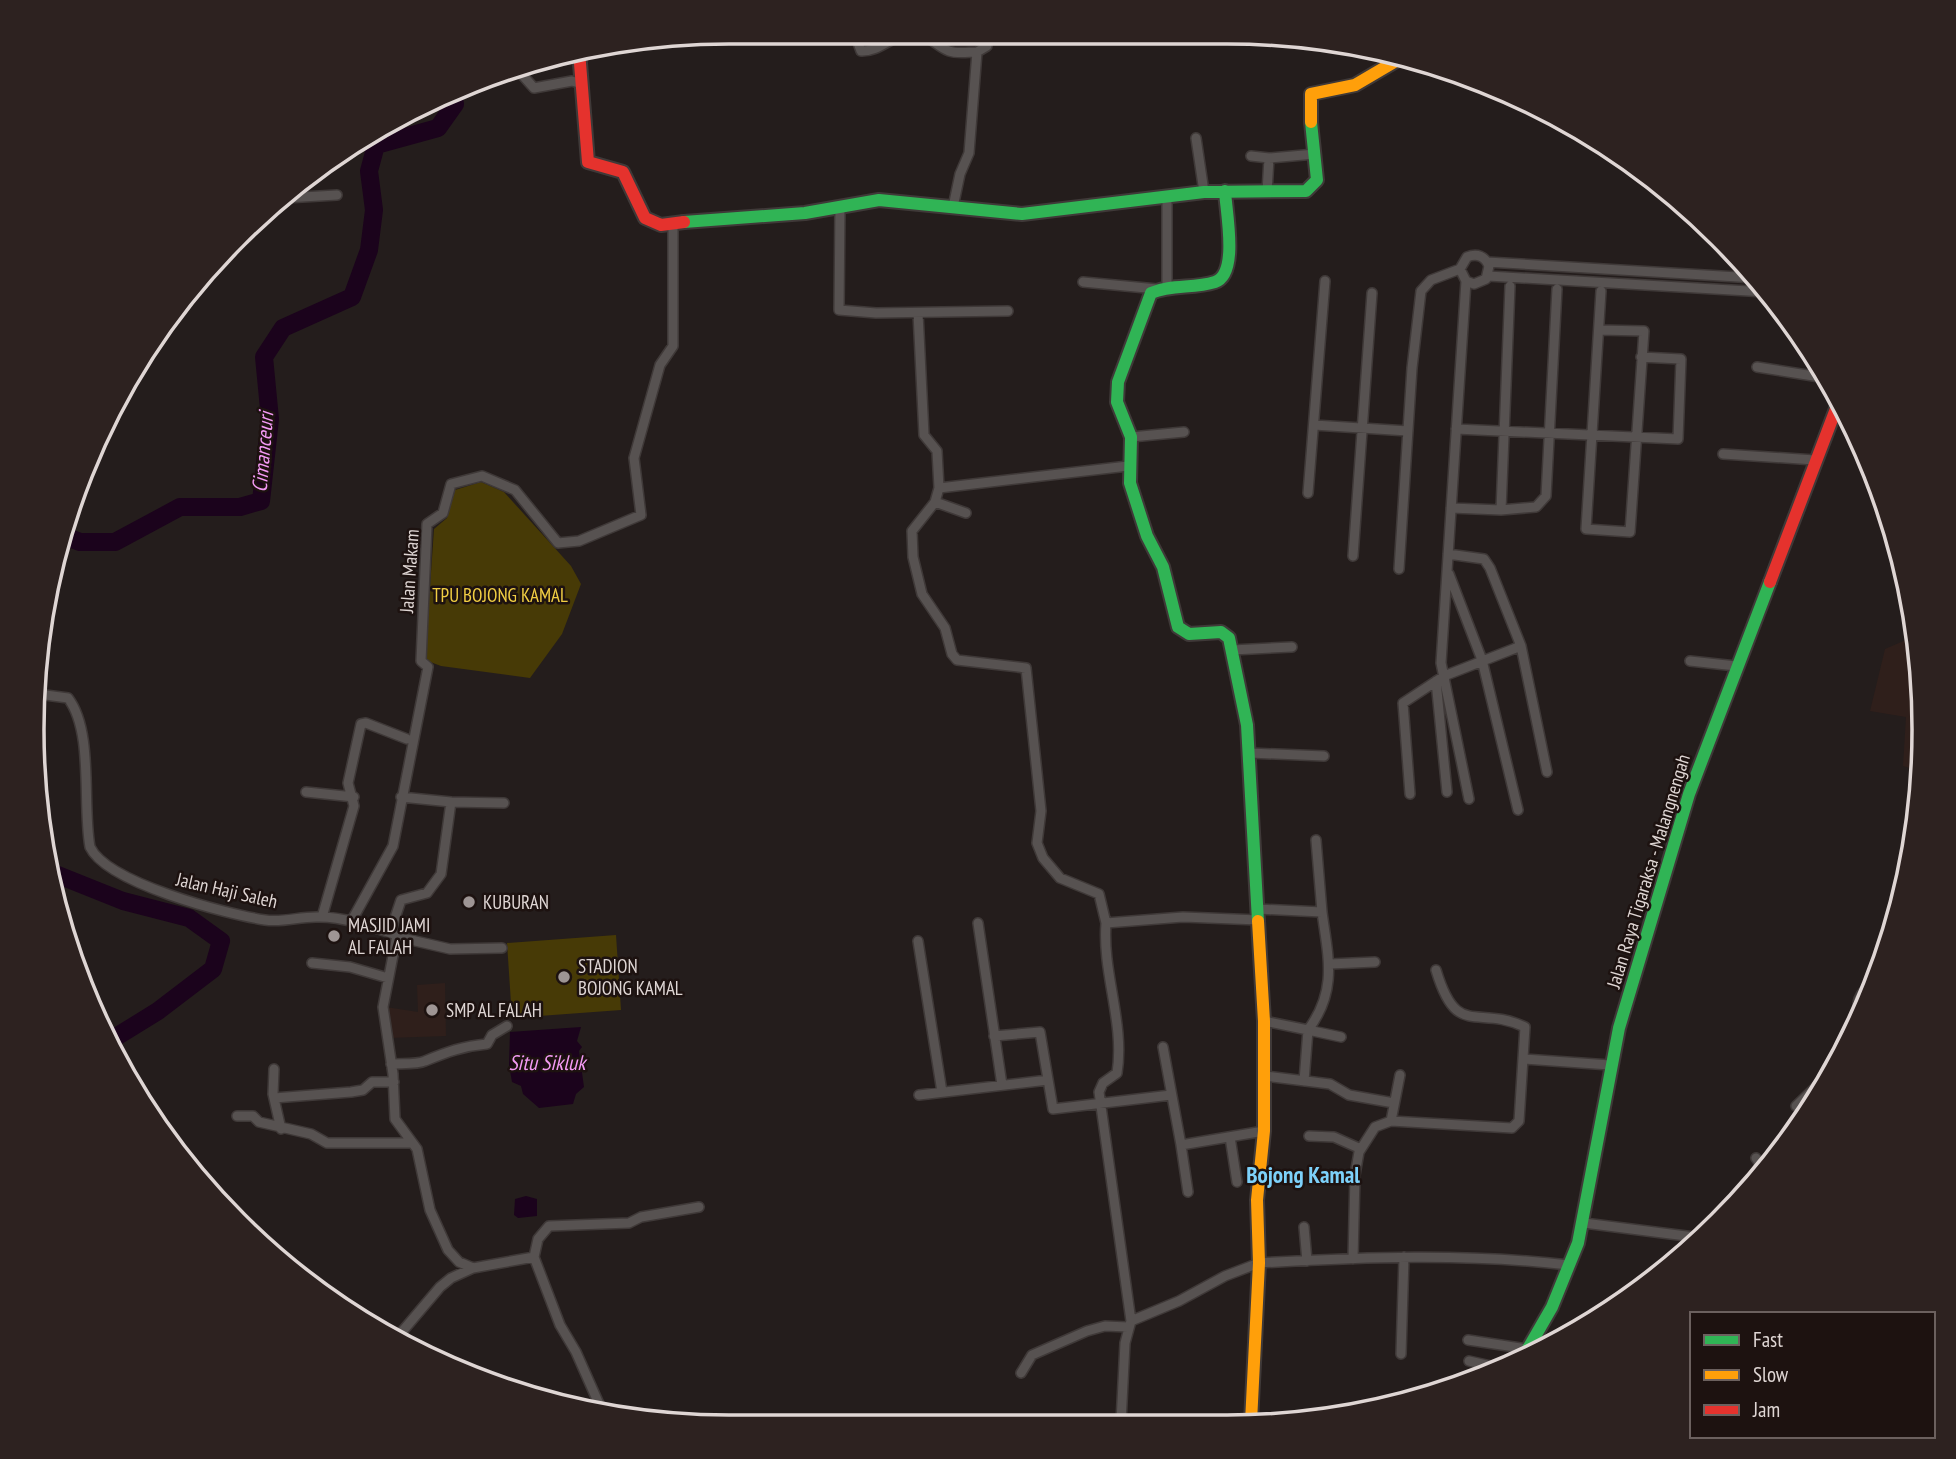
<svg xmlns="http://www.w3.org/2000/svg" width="1956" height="1459" font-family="'PT Sans Narrow',sans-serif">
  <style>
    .built { fill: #2f1f1b }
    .green { fill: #473a06 }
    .water { fill: #1b031c }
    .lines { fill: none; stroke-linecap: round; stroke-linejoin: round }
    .river { stroke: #1b031c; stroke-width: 18 }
    .street-casing { stroke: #3f3938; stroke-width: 12 }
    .fast-casing { stroke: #3f3938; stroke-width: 16 }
    .slow-casing { stroke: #3f3938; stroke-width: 16 }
    .jam-casing { stroke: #3f3938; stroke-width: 16 }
    .street { stroke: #575251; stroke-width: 9 }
    .fast { stroke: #30b455; stroke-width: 12 }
    .slow { stroke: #ff9f0a; stroke-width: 12 }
    .jam { stroke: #e5322d; stroke-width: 12 }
    .poi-dot { fill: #9e9594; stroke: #1d1210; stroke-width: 2.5 }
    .labels { text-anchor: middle; stroke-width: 5; stroke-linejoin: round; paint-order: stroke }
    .street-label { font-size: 19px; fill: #dfd6d4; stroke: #1d1210 }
    .park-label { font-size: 19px; fill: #f1ce43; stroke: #1d1210 }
    .poi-label { font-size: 19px; fill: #dfd6d4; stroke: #1d1210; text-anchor: start }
    .water-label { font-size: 21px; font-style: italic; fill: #f39af4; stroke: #1d1210 }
    .quarter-label { font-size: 23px; font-weight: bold; fill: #7dd1fa; stroke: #1d1210 }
    .rim { fill: none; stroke: #dfd6d4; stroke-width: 3.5 }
  </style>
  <rect width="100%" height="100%" fill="#241d1c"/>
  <!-- built -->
  <path class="built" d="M 1915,636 L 1924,729 L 1920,771 L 1903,766 L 1906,717 L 1870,711 L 1885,649 Z
    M 445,983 L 446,1036 L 389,1038 L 386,1007 L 418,1012 L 417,985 Z"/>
  <!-- green -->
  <path class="green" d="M 481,482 L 504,492 L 571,566 L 581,584 L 562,634 L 530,678 L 441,666 L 425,660 L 434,529 L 447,518 L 455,490 Z
    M 616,935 L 621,1010 L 512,1018 L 507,943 Z"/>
  <!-- water -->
  <path class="water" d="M 581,1027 L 577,1041 L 582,1047 L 579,1051 L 584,1087 L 576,1094 L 573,1104 L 539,1108 L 523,1094 L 521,1086 L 512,1082 L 509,1065 L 510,1032 Z
    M 526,1196 L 537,1199 L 537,1216 L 518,1218 L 514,1215 L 515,1199 Z"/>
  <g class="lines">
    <!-- river -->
    <path class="river" d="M 64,536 L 80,542 L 115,542 L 180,507 L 240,507 L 261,501 L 270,419 L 264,357 L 283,328 L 352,297 L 369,250 L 374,210 L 369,171 L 376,145 L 438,128 L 455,104 L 453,95
      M 53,873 L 123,901 L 189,918 L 221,941 L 213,969 L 158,1011 L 111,1040"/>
    <!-- street casing -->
    <g class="street-casing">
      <path id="street" d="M 854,32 L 861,51 C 881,52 894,32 914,34 C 929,34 936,46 949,51 C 957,54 968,52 977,52 L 969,153 L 960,174 L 953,207
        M 977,52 L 987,46 L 987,32
        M 517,69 L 534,88 L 572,81 L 582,84
        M 1196,138 L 1204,192
        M 1251,156 L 1269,158 L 1315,154
        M 1267,192 L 1269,158
        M 285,198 L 337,195
        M 840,206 L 839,310 L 876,313 L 1008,311
        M 1487,262 L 1755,278
        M 1488,276 L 1766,292
        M 1466,281 L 1474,284 L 1486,279 L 1489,266 C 1485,256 1477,253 1467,257 L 1460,269 L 1466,281 L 1441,663 L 1469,799
        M 1083,282 L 1157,289
        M 1167,286 L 1167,197
        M 918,313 L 924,435 L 937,451 L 939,488 L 935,502 L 912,531 L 913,557 L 922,594 L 945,628 L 952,654 L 957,660 L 1026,668 L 1041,811 L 1037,843 L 1043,858 L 1060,878 L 1099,894 L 1106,923
        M 1599,330 L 1644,331 L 1630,532 L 1586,529 L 1601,291
        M 1757,367 L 1826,378
        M 1314,425 L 1408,431
        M 1456,429 L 1678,439 L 1681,359 L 1641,357
        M 1131,437 L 1184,432
        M 1723,454 L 1815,460
        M 939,488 L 1128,466
        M 1308,493 L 1325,281
        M 935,502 L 966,513
        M 1451,508 L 1501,510 L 1510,286
        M 1501,510 L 1536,507 L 1546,496 L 1557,289
        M 1448,554 L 1484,559 L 1490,568 L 1521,646 L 1547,772
        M 1353,556 L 1372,293
        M 1399,569 L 1412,368 L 1421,291 L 1431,280 L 1460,269
        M 1449,574 L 1482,660 L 1518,810
        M 1232,650 L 1292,647
        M 1690,661 L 1736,666
        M 1436,681 L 1447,792
        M 38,694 L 68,698 C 94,732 82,804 90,847 C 107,883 226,914 265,920 C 283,923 301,916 319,917 C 345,917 373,927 397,935 L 383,1007 L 393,1074 L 395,1119 L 417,1149 L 430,1210 L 448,1250 L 459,1262 L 473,1268
        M 1250,753 L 1324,756
        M 306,792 L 354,797
        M 1410,794 L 1403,703 L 1444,676 L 1521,646
        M 401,797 L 451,802
        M 1316,840 L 1322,912
        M 1258,909 L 1322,912 C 1328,957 1338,990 1308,1030 L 1264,1021
        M 322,917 L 354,806 L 348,783 L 361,724 L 366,723 L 407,739
        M 351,922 L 393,846 L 428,667 L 421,661 L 427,524 L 443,513 L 451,484 L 482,476 L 515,490 L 558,543 L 579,541 L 641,515 L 634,458 L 660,365 L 673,346 L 673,225
        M 978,923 L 1002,1085
        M 390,933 L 401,900 L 427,893 L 441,874 L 451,802 L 504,803
        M 398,937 L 450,949 L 502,948
        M 918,941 L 942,1092
        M 312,963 L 350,967 L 388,978
        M 1330,964 L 1375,962
        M 1858,1022 C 1857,1003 1856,993 1875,984
        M 994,1036 L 1040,1032 L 1053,1109 L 1171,1095
        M 1163,1047 L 1181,1145 L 1264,1131
        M 1524,1059 L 1610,1065
        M 391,1064 C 401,1063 416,1065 425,1061 C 447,1052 463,1046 487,1044 L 492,1035 L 507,1026
        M 274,1069 L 273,1094 L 281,1129
        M 1265,1076 L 1330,1084 L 1349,1095 L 1394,1103
        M 1304,1081 L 1308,1030 L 1341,1037
        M 919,1095 L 1048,1080
        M 274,1098 L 351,1092 L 363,1090 L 372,1082 L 394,1082
        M 1796,1106 L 1818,1085 L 1824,1085
        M 237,1116 L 253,1116 L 259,1122 L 311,1134 L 327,1143 L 412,1143
        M 1391,1121 L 1512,1128 L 1519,1121 L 1525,1027 C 1476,1004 1457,1040 1436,970
        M 1309,1136 L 1334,1137 L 1361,1149
        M 1230,1137 L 1237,1182
        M 1181,1145 L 1188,1192
        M 1756,1158 L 1764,1170
        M 1584,1223 L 1702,1238
        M 1304,1227 L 1307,1261
        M 534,1257 L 538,1239 L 549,1226 L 629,1223 L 641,1217 L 699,1207
        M 1353,1259 L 1355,1175 L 1359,1152 L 1375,1127 L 1391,1121 L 1400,1075
        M 1131,1321 L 1099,1092 L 1103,1083 L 1117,1073 C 1125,1023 1102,973 1106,923 L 1183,917 L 1259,920
        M 395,1340 L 440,1287 L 451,1278 L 473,1268 L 534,1257 L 560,1325 L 576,1352 L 603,1413
        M 1468,1340 L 1528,1349
        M 1401,1354 L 1404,1257
        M 1469,1361 L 1504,1369
        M 1021,1373 L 1032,1355 L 1087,1331 L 1105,1326 L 1128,1327
        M 1121,1422 L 1125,1343 L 1131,1321 L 1179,1301 L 1225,1276 L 1259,1263 C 1363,1257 1465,1253 1569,1265"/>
    </g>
    <!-- fast casing -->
    <g class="fast-casing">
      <path id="fast" d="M 1225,191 C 1226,212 1239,274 1215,282 C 1193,289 1172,284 1151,293 L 1118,382 L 1117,402 L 1131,437 L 1130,483 L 1147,536 L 1163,567 L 1178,627 L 1189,634 L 1221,632 L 1229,638 L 1247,725 L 1258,921
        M 684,222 L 805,213 L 879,200 L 1022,214 L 1204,192 L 1306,191 L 1317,180 L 1311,122
        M 1522,1359 L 1552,1307 L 1578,1243 L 1619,1028 L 1689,794 L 1770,582"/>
    </g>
    <!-- slow casing -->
    <g class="slow-casing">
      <path id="slow" d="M 1311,122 L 1311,94 L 1355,85 L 1406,55
        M 1251,1422 L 1259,1263 L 1257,1200 L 1264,1131 L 1264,1021 L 1258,921"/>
    </g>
    <!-- jam casing -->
    <g class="jam-casing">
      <path id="jam" d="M 579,51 L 588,162 L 623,172 L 645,218 L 661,225 L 684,222
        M 1770,582 L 1839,401"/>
    </g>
    <!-- street -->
    <use href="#street" class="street"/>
    <!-- fast -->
    <use href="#fast" class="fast"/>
    <!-- slow -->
    <use href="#slow" class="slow"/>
    <!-- jam -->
    <use href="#jam" class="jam"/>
  </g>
  <!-- markers -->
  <g class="poi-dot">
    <circle cx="469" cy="902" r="7"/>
    <circle cx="334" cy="936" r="7"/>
    <circle cx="564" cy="977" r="7"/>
    <circle cx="432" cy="1010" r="7"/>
  </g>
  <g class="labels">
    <!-- street labels -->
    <g class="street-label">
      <text transform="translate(409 571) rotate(-86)" y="7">Jalan Makam</text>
      <text transform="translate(1648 871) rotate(-73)" y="7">Jalan Raya Tigaraksa - Malangnengah</text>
      <text transform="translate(227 890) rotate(13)" y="7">Jalan Haji Saleh</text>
    </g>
    <!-- park labels -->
    <g class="park-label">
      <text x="500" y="602">TPU BOJONG KAMAL</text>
    </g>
    <!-- poi labels -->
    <g class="poi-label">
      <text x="483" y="909">KUBURAN</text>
      <text x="348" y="932">MASJID JAMI<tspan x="348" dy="22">AL FALAH</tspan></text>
      <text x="578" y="973">STADION<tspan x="578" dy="22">BOJONG KAMAL</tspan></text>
      <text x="446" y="1017">SMP AL FALAH</text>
    </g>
    <!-- water labels -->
    <g class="water-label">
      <text transform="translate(263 452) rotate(-85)" y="7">Cimanceuri</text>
      <text x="547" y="1070">Situ Sikluk</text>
    </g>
    <!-- quarter labels -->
    <g class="quarter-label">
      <text x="1303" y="1183">Bojong Kamal</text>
    </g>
  </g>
  <!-- crop -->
  <path d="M0 0H1956V1459H0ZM729 44H1227A685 685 0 0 1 1912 729V730A685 685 0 0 1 1227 1415H729A685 685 0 0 1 44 730V729A685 685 0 0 1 729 44Z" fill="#2d2220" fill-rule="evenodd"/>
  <path class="rim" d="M729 44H1227A685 685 0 0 1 1912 729V730A685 685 0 0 1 1227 1415H729A685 685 0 0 1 44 730V729A685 685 0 0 1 729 44Z"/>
  <!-- legend -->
  <rect x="1690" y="1312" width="245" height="126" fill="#1d1210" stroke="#6b605e" stroke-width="2"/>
  <rect x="1704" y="1335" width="35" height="10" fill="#30b455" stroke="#6b605e" stroke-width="2"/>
  <text x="1753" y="1347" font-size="21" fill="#dfd6d4">Fast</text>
  <rect x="1704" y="1370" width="35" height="10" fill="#ff9f0a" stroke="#6b605e" stroke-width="2"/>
  <text x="1753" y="1382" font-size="21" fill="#dfd6d4">Slow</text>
  <rect x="1704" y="1405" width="35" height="10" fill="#e5322d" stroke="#6b605e" stroke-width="2"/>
  <text x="1753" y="1417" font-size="21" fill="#dfd6d4">Jam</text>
</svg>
